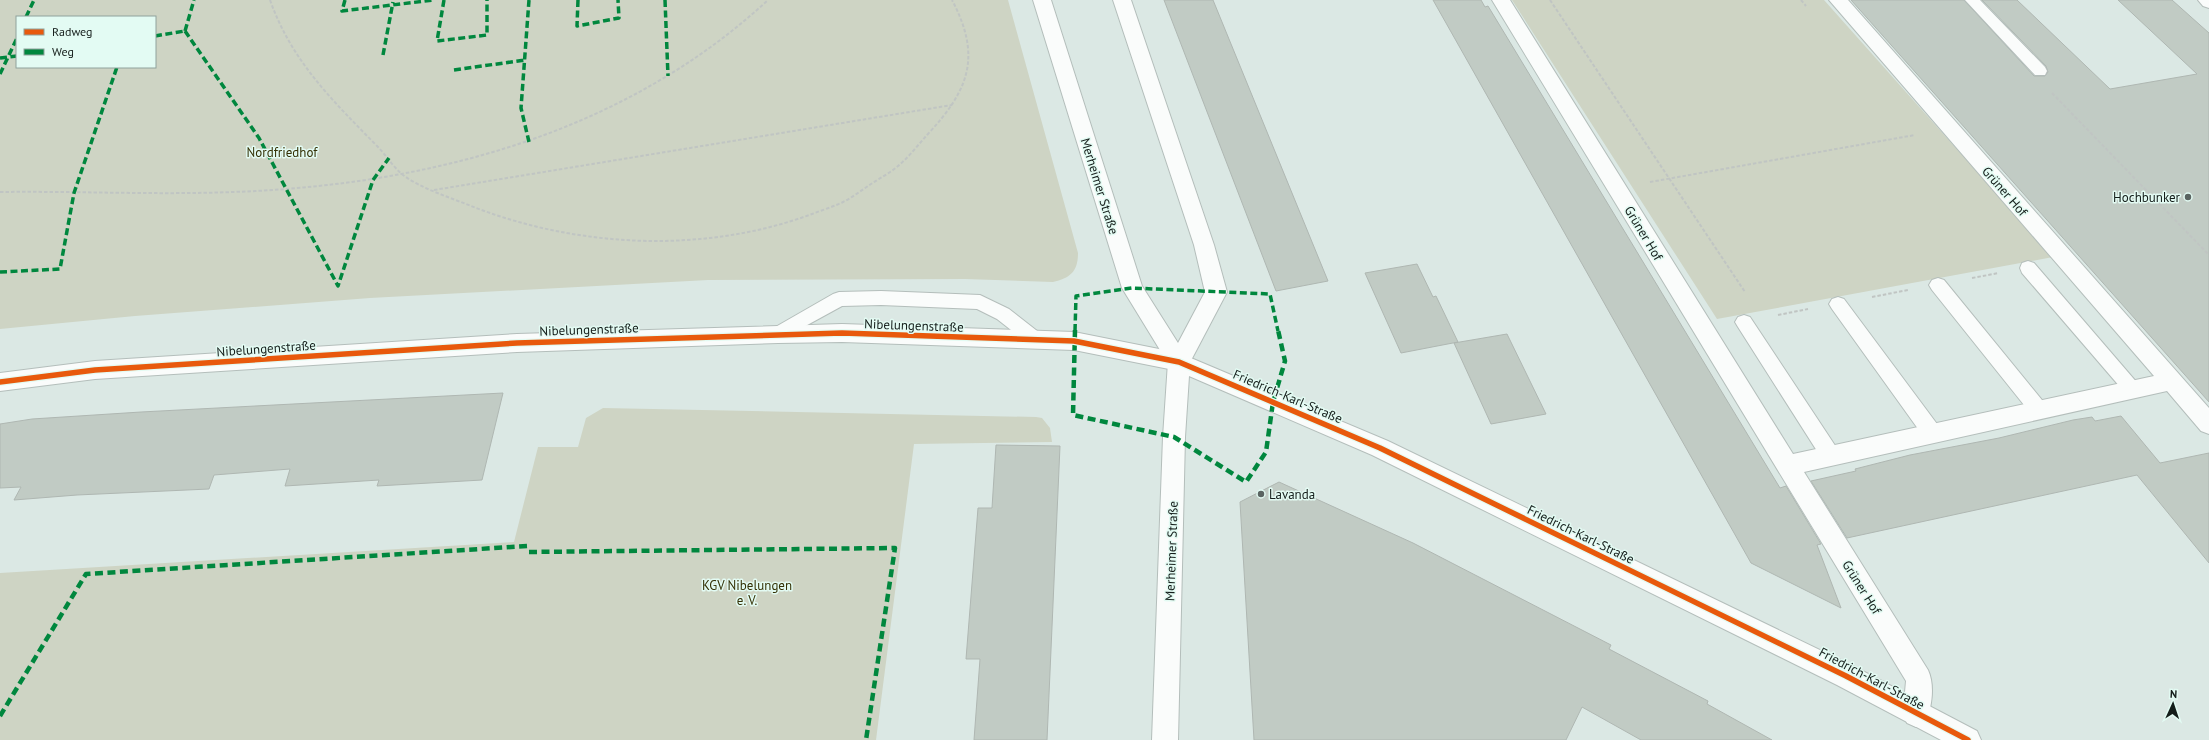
<svg xmlns="http://www.w3.org/2000/svg" width="2209" height="740" font-family="'PT Sans',sans-serif">
  <style>
    .green { fill: #ced4c4; fill-rule: evenodd }
    .building { fill: #c1cbc4; stroke: #afb7b2 }
    .lines { fill: none; stroke-linecap: round; stroke-linejoin: round }
    .service-casing { stroke: #b4bebb; stroke-width: 2 }
    .minor-casing { stroke: #b4bebb; stroke-width: 2 }
    .tertiary-casing { stroke: #b4bebb; stroke-width: 2 }
    .secondary-casing { stroke: #b4bebb; stroke-width: 2 }
    .path { stroke: #c0c5c3; stroke-width: 2; stroke-dasharray: 3.5 2; stroke-linecap: butt }
    .service { fill: #fafcfb; fill-rule: evenodd }
    .minor { fill: #fafcfb; fill-rule: evenodd }
    .tertiary { fill: #fafcfb; fill-rule: evenodd }
    .secondary { fill: #fafcfb; fill-rule: evenodd }
    .quiet-far1 { stroke: #00873e; stroke-width: 3.5; stroke-dasharray: 7 3.5; stroke-linecap: butt }
    .quiet { stroke: #00873e; stroke-width: 4.5; stroke-dasharray: 8 4.5; stroke-linecap: butt }
    .cycleway-casing { stroke: #e3fbf3; stroke-width: 8 }
    .cycleway { stroke: #e8590c; stroke-width: 5.5 }
    .poi-dot { fill: #5a6461; stroke: #e3fbf3; stroke-width: 1.5 }
    .labels { text-anchor: middle; stroke-width: 3; stroke-linejoin: round; paint-order: stroke }
    .park-label { font-size: 13px; fill: #343105; stroke: #e3fbf3 }
    .street-label { font-size: 13px; fill: #141d1a; stroke: #e3fbf3 }
    .poi-label { font-size: 13px; fill: #141d1a; stroke: #e3fbf3; text-anchor: end }
  </style>
  <rect width="100%" height="100%" fill="#dbe8e4"/>
  <!-- green -->
  <path class="green" d="M 0,0 L 1008,0 L 1078,253 C 1078,272 1070,278 1053,282 L 965,279 L 708,280 L 370,298 L 135,316 L 0,329 ZM 17,17 L 155,17 L 155,67 L 17,67 Z
    M 1512,0 L 1824,0 L 2053,257 L 1717,319 Z
    M 603,408 L 1036,417 L 1042,418 L 1050,428 L 1052,442 L 914,444 L 876,740 L 0,740 L 0,573 L 514,542 L 538,447 L 578,447 L 586,418 Z"/>
  <!-- building -->
  <path class="building" d="M 1164,0 L 1213,0 L 1328,281 L 1276,291 Z
    M 1433,0 L 1481,0 L 1485,7 L 1488,6 L 1780,488 L 1786,486 L 1821,544 L 1817,545 L 1841,608 L 1751,563 Z
    M 1851,0 L 1964,0 L 2034,76 L 2045,76 L 2048,72 L 2046,66 L 1982,0 L 2017,0 L 2110,89 L 2197,74 L 2118,0 L 2172,0 L 2209,33 L 2209,402 Z
    M 1417,264 L 1433,297 L 1436,296 L 1458,342 L 1401,353 L 1365,273 Z
    M 1507,334 L 1546,414 L 1491,424 L 1454,343 Z
    M 503,393 L 482,480 L 377,486 L 379,480 L 285,486 L 290,469 L 214,475 L 209,489 L 77,495 L 14,500 L 21,487 L 0,488 L 0,424 L 32,419 L 141,412 Z
    M 2121,416 L 2160,463 L 2209,453 L 2209,563 L 2137,475 L 1847,538 L 1811,481 L 1856,471 L 1855,469 L 1910,455 L 1999,438 L 2073,420 L 2092,417 L 2095,421 Z
    M 996,445 L 1060,446 L 1047,740 L 974,740 L 980,659 L 966,659 L 978,508 L 992,508 Z
    M 1279,482 L 1413,543 L 1611,645 L 1609,649 L 1708,701 L 1707,704 L 1772,740 L 1641,740 L 1582,707 L 1566,740 L 1254,740 L 1240,502 Z"/>
  <g class="lines">
    <!-- service casing -->
    <g class="service-casing">
      <path id="service" d="M 1965,0 L 1980,0 L 2045,67 L 2047,71 L 2045,75 L 2035,75 Z
        M 2028,261 L 2034,263 L 2139,385 L 2142,390 L 2139,395 L 2133,398 L 2127,395 L 2022,273 L 2020,268 L 2022,263 Z
        M 1938,278 L 1944,280 L 2046,405 L 2048,410 L 2046,415 L 2039,418 L 2032,415 L 1932,290 L 1929,285 L 1932,280 Z
        M 881,291 L 980,295 L 1009,309 L 1041,334 L 1044,339 L 1041,344 L 1035,346 L 1029,344 L 997,319 L 977,309 L 881,305 L 842,306 L 778,341 L 772,339 L 769,334 L 772,329 L 833,294 L 839,292 Z
        M 1838,297 L 1844,299 L 1940,428 L 1942,434 L 1940,440 L 1933,442 L 1926,440 L 1832,309 L 1829,304 L 1832,299 Z
        M 1744,315 L 1750,317 L 1838,450 L 1840,456 L 1838,462 L 1831,464 L 1824,462 L 1738,327 L 1735,322 L 1738,317 Z"/>
    </g>
    <!-- minor casing -->
    <g class="minor-casing">
      <path id="minor" d="M 1492,0 L 1510,0 L 1793,454 L 2154,376 L 1829,0 L 1848,0 L 2209,408 L 2209,434 L 2201,431 L 2167,391 L 1804,472 L 1928,670 C 1935,685 1932,708 1925,723 L 1916,727 L 1907,723 L 1903,714 L 1906,681 Z
        M 842,324 L 1074,332 L 1179,353 L 1187,356 L 1190,362 L 1187,368 L 1179,371 L 1074,350 L 842,342 L 778,343 L 517,352 L 95,379 L 0,391 L 0,373 L 95,361 L 517,334 Z"/>
    </g>
    <!-- tertiary casing -->
    <g class="tertiary-casing">
      <path id="tertiary" d="M 1033,0 L 1051,0 L 1142,286 L 1178,343 L 1205,292 L 1194,245 L 1113,0 L 1131,0 L 1214,245 L 1227,292 L 1187,368 L 1179,371 L 1171,368 L 1122,288 Z"/>
    </g>
    <!-- secondary casing -->
    <g class="secondary-casing">
      <path id="secondary" d="M 2198,0 L 2209,0 L 2209,8 L 2203,6 Z
        M 1179,353 L 1388,441 L 1855,667 L 1977,731 L 1981,740 L 1941,740 L 1837,685 L 1372,455 L 1189,376 L 1185,437 L 1178,740 L 1152,740 L 1163,437 L 1168,362 L 1171,356 Z"/>
    </g>
    <!-- path -->
    <path class="path" d="M 270,0 C 292,62 333,101 378,147 C 386,155 393,167 403,175 C 422,189 449,197 471,206 C 578,248 704,254 812,214 C 822,210 833,207 843,202 C 853,197 862,190 871,184 C 880,178 890,173 898,166 C 909,157 918,145 927,135 C 969,90 982,57 952,0
      M 1550,0 L 1745,292
      M 1801,0 L 1806,6
      M 2052,93 L 2209,255
      M 1650,182 L 1915,135
      M 434,190 L 952,105
      M 0,192 C 78,191 155,195 233,192 C 427,185 622,135 768,0
      M 1972,278 L 1999,273
      M 1872,297 L 1908,290
      M 1778,315 L 1808,309"/>
    <!-- service -->
    <use href="#service" class="service"/>
    <!-- minor -->
    <use href="#minor" class="minor"/>
    <!-- tertiary -->
    <use href="#tertiary" class="tertiary"/>
    <!-- secondary -->
    <use href="#secondary" class="secondary"/>
    <!-- quiet-far1 -->
    <path class="quiet-far1" d="M 345,0 L 342,11 L 434,0
      M 444,0 L 437,41 L 487,35 L 487,0
      M 529,0 L 521,108 L 529,142
      M 578,0 L 577,26 L 619,18 L 618,0
      M 665,0 L 668,76
      M 26,17 L 34,0
      M 185,31 L 259,138 L 338,286 L 373,180 L 389,158
      M 185,31 L 194,0
      M 155,36 L 185,31
      M 383,55 L 393,2
      M 0,58 L 17,56
      M 454,70 L 525,60
      M 0,74 L 17,38
      M 0,272 L 60,269 L 74,193 L 117,67
      M 1075,331 L 1076,296 L 1132,288 L 1270,294 L 1278,331"/>
    <!-- quiet -->
    <path class="quiet" d="M 1075,330 L 1073,415 L 1174,437 L 1246,482 L 1266,452 L 1273,402 L 1285,361 L 1278,330
      M 529,552 L 895,548 L 866,740
      M 0,716 L 86,574 L 527,546"/>
    <!-- cycleway casing -->
    <g class="cycleway-casing">
      <path id="cycleway" d="M 0,382 L 95,370 L 517,343 L 842,333 L 1074,341 L 1179,362 L 1380,448 L 1846,676 L 1968,740"/>
    </g>
    <!-- cycleway -->
    <use href="#cycleway" class="cycleway"/>
  </g>
  <!-- markers -->
  <g class="poi-dot">
    <circle cx="2188" cy="197" r="4"/>
    <circle cx="1261" cy="494" r="4"/>
  </g>
  <g class="labels">
    <!-- park labels -->
    <g class="park-label">
      <text x="282" y="157">Nordfriedhof</text>
      <text x="747" y="590">KGV Nibelungen<tspan x="747" dy="15">e. V.</tspan></text>
    </g>
    <!-- street labels -->
    <g class="street-label">
      <text transform="translate(1100 186) rotate(73)" y="5">Merheimer Straße</text>
      <text transform="translate(2005 191) rotate(49)" y="5">Grüner Hof</text>
      <text transform="translate(1644 233) rotate(59)" y="5">Grüner Hof</text>
      <text transform="translate(914 325) rotate(2)" y="5">Nibelungenstraße</text>
      <text transform="translate(589 329) rotate(-2)" y="5">Nibelungenstraße</text>
      <text transform="translate(266 348) rotate(-4)" y="5">Nibelungenstraße</text>
      <text transform="translate(1288 396) rotate(23)" y="5">Friedrich-Karl-Straße</text>
      <text transform="translate(1581 534) rotate(26)" y="5">Friedrich-Karl-Straße</text>
      <text transform="translate(1171 551) rotate(-88)" y="5">Merheimer Straße</text>
      <text transform="translate(1862 587) rotate(58)" y="5">Grüner Hof</text>
      <text transform="translate(1872 678) rotate(28)" y="5">Friedrich-Karl-Straße</text>
    </g>
    <!-- poi labels -->
    <g class="poi-label">
      <text x="2180" y="202">Hochbunker</text>
      <text x="1269" y="499" text-anchor="start">Lavanda</text>
    </g>
  </g>
  <!-- legend -->
  <rect x="16" y="16" width="140" height="52" fill="#e3fbf3" stroke="#90a29c"/>
  <rect x="24" y="29" width="20" height="6" fill="#e8590c" stroke="#90a29c"/>
  <text x="52" y="36" font-size="12" fill="#141d1a">Radweg</text>
  <rect x="24" y="49" width="20" height="6" fill="#00873e" stroke="#90a29c"/>
  <text x="52" y="56" font-size="12" fill="#141d1a">Weg</text>
  <!-- north arrow -->
  <g transform="translate(2173 704) rotate(3)" stroke="#e3fbf3" stroke-width="3" paint-order="stroke">
  <path d="M0-3L7 15L0 10L-7 15Z" fill="#141d1a"/>
  <text y="-6" font-size="11" font-weight="bold" text-anchor="middle" fill="#141d1a">N</text>
  </g>
</svg>
